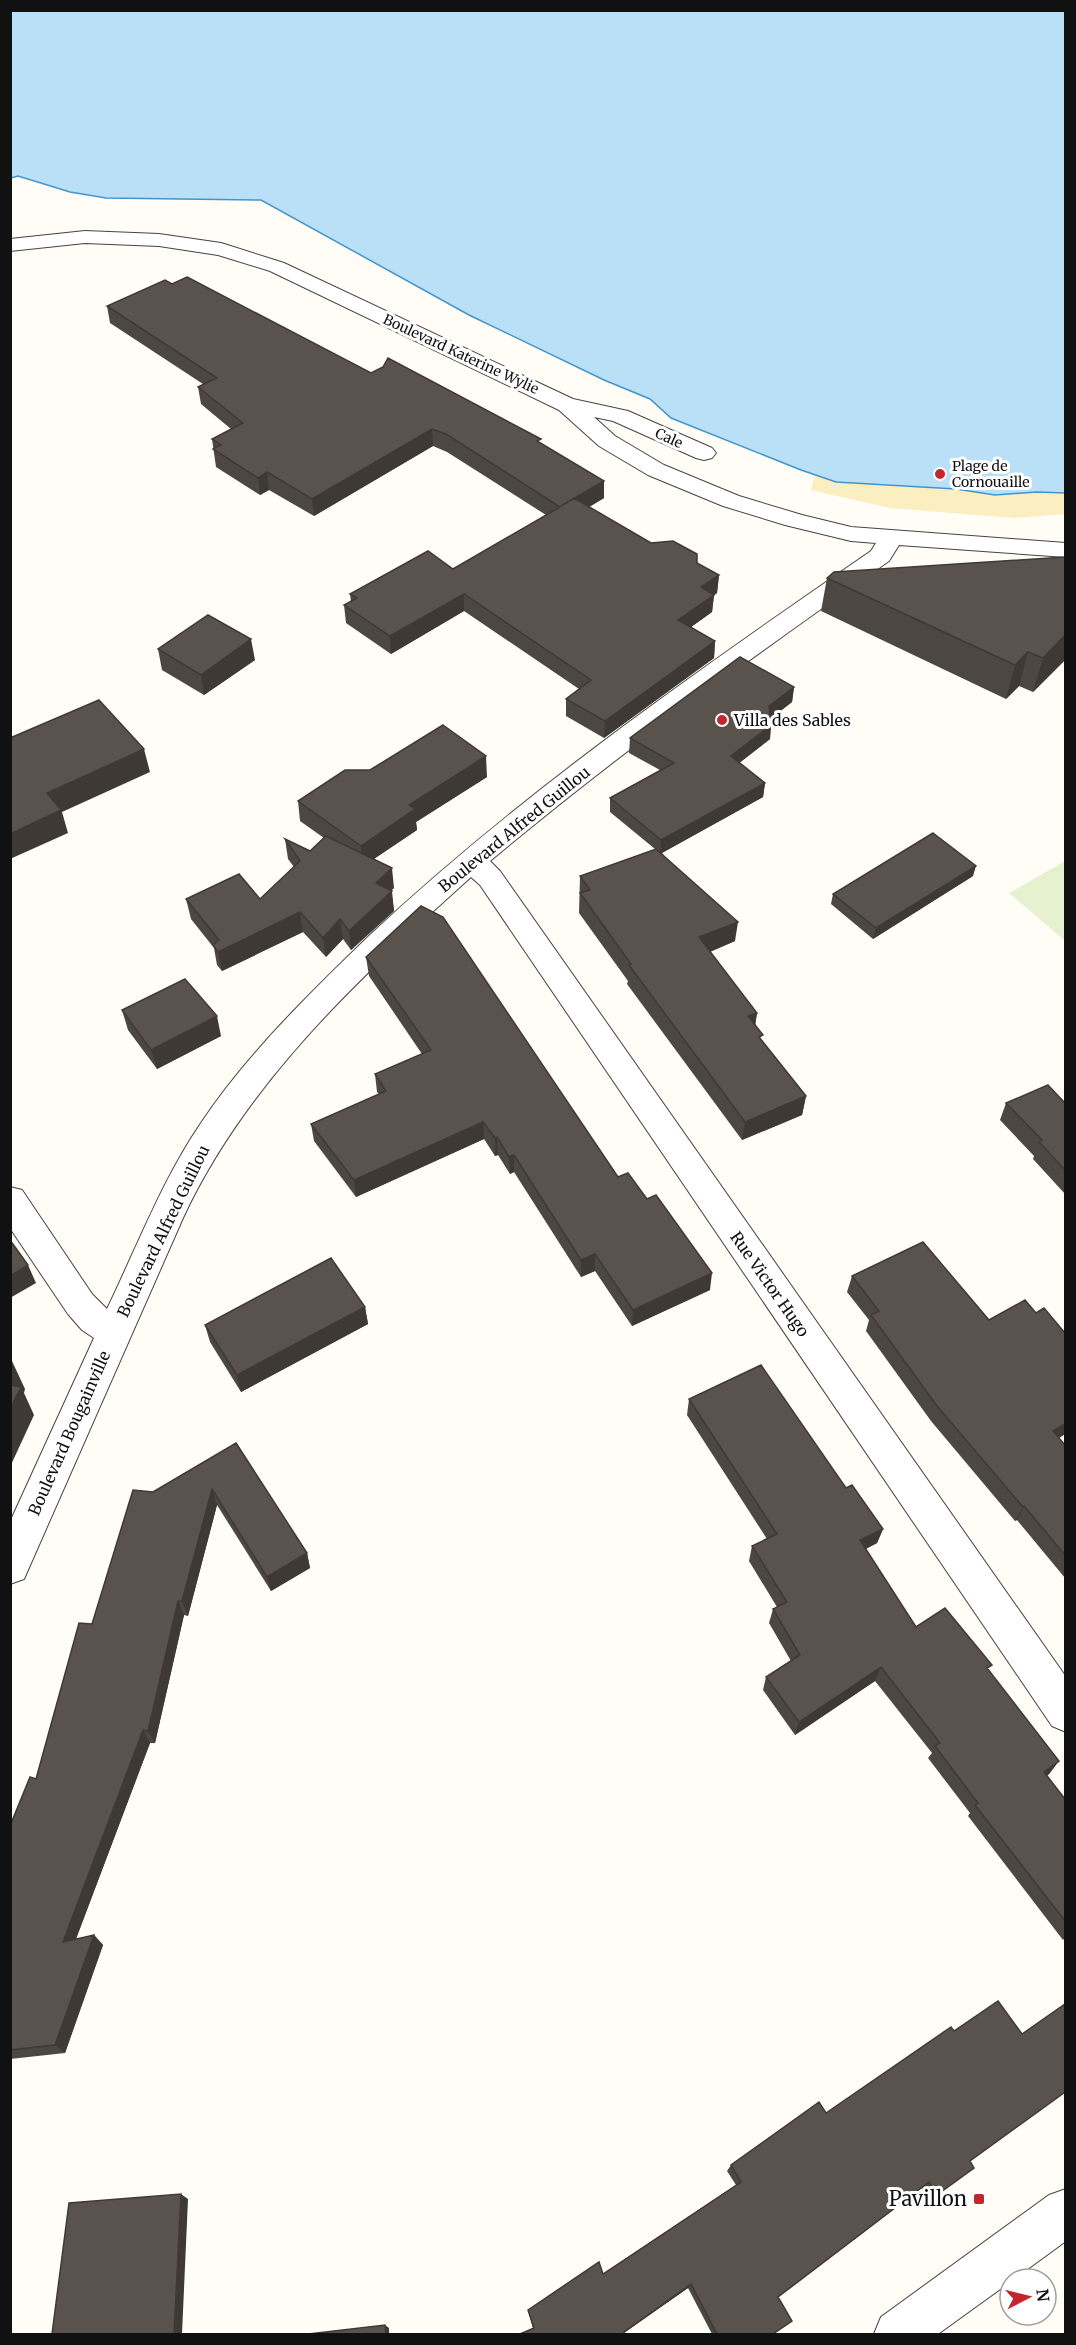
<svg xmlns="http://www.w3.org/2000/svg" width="1076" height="2345" font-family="Merriweather,serif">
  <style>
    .sand { fill: #fbeec1 }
    .pitch { fill: #e6f2cf }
    .water { fill: #b9e0f7; stroke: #3f96cf; stroke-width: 1.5 }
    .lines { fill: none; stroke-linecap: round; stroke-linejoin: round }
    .minor-casing { stroke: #444; stroke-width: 2 }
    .minor { fill: #fff; fill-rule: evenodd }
    .wall { fill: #4d4742 }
    .shaded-wall { fill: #3f3936 }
    .building { fill: #5a524d; stroke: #3f3936; stroke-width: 1.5 }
    .poi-dot { fill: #c4262e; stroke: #fff; stroke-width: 2 }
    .labels { text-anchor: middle; stroke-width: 6; stroke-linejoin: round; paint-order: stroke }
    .far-street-label { font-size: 14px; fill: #111; stroke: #fff }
    .far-poi-label { font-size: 14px; fill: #111; stroke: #fff; text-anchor: start }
    .poi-label { font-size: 16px; fill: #111; stroke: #fff; text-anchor: start }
    .street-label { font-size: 16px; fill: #111; stroke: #fff }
    .near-poi-label { font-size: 20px; fill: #111; stroke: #fff; text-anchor: end }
  </style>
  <rect width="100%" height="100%" fill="#fffdf5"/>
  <!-- sand -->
  <path class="sand" d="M 1065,361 L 1065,514 L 1015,518 L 890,508 L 811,490 L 823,444 Z"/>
  <!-- pitch -->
  <path class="pitch" d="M 1065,861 L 1065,941 L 1009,893 Z"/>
  <!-- water -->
  <path class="water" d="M 10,11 L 1065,11 L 1065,493 L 1037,492 L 995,495 L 956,489 L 836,482 L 801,470 L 671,418 L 650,399 L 604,380 L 469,315 L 261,200 L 106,198 L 70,192 L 18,176 L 11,178 Z"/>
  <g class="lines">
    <!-- minor casing -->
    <g class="minor-casing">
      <path id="minor" d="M 85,231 L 159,234 L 221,243 L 284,263 L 573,399 L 628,411 L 712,448 L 716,453 L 712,458 L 704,460 L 696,458 L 613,421 L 594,417 L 615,436 L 664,465 L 739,496 L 802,515 L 851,527 L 1066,543 L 1066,557 L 899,545 L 889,561 C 752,657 618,754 490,861 L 500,871 L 1066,1677 L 1066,1732 L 1052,1726 L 480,885 L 471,877 C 361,976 246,1082 183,1218 L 24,1579 L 10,1584 L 10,1522 L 94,1338 L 82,1330 L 68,1314 L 10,1228 L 10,1187 L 22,1190 L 92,1294 L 107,1309 C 137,1247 162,1180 201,1123 C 248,1053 310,993 370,935 C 524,791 697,671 871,551 L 876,543 L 851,541 L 785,525 L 723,506 L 648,475 L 599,446 L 559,410 L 270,271 L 218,255 L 159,246 L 85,243 L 10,251 L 10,239 Z
        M 1066,2189 L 1066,2241 L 1014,2279 L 1010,2279 L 1010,2282 L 938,2334 L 874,2334 L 881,2317 L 1049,2195 Z"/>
    </g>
    <!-- minor -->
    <use href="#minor" class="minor"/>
  </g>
  <!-- wall -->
  <path class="wall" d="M 172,284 L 371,373 L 541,444 L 604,481 L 604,498 L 589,507 L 651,543 L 697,563 L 719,575 L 717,593 L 714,595 L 712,612 L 691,627 L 715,641 L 714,658 L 604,738 L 566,716 L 566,699 L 579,689 L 464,611 L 391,654 L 346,623 L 344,605 L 351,602 L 350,594 L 453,569 L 546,515 L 447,452 L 433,446 L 314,516 L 269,490 L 260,495 L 216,467 L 212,439 L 231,429 L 201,404 L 198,387 L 203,384 L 110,323 L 107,306 Z
    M 1065,557 L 1065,660 L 1033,692 L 1019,686 L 1006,699 L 821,611 L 827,578 Z
    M 158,649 L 255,660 L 204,695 L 162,670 Z
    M 794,687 L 792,702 L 771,718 L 770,739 L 739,763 L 765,783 L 763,797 L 662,853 L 735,941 L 710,952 L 757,1013 L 755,1025 L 762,1041 L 806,1096 L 802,1115 L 742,1140 L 627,984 L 628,981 L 579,913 L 580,876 L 655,849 L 610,812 L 610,798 L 660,770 L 629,753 L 630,738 Z
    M 487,777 L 416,822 L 417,830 L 374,859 L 394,888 L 391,890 L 394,911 L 351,950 L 343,939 L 326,957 L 303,932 L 222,971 L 217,965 L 214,948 L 191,919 L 186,899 L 260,899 L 294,867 L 288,859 L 285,839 L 310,851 L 324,838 L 300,821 L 298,801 Z
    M 973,876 L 873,939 L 831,904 L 833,894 Z
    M 366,957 L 618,1177 L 710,1290 L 632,1326 L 595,1271 L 581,1277 L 514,1172 L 510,1174 L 498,1155 L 495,1156 L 484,1139 L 356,1197 L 314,1141 L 311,1124 L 379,1094 L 377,1092 L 375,1074 L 422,1054 L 369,976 Z
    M 122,1010 L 221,1036 L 157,1069 L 128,1030 Z
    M 1006,1103 L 1065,1103 L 1065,1194 L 1033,1159 L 1034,1156 L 1000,1120 Z
    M 852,1276 L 989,1320 L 1036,1313 L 1065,1333 L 1065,1434 L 1059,1438 L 1065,1445 L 1065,1578 L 1017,1520 L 1015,1521 L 931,1421 L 866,1331 L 869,1320 L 847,1292 Z
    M 365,1307 L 368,1324 L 241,1392 L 210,1342 L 205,1325 Z
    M 689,1399 L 846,1488 L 883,1529 L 877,1543 L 866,1549 L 916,1627 L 988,1671 L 1050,1773 L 1047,1776 L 1065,1799 L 1065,1938 L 1063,1940 L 968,1816 L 970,1813 L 928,1758 L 932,1753 L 875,1681 L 795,1735 L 763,1690 L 766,1677 L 791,1661 L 769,1623 L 773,1609 L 777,1607 L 749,1561 L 752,1546 L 767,1539 L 687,1415 Z
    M 236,1443 L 307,1553 L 310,1568 L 271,1591 L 217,1505 L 188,1616 L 184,1615 L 155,1743 L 150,1743 L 76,1939 L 94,1935 L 103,1945 L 65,2053 L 10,2059 L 10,1826 L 36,1779 L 92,1624 L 153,1492 Z
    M 826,2113 L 970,2161 L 937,2195 L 929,2200 L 922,2188 L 778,2297 L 773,2334 L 712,2334 L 688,2288 L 624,2333 L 533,2329 L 528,2310 L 603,2274 L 736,2185 L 727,2171 L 731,2165 Z"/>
  <!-- shaded-wall -->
  <path class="shaded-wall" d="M 432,429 L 433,446 L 314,516 L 312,499 Z
    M 267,472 L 269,490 L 260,495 L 258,478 Z
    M 604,481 L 604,498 L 561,524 L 561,506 Z
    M 719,575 L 717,593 L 699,605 L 701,587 Z
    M 464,594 L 464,611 L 391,654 L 390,636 Z
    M 714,595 L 712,612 L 677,637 L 678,620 Z
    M 1065,635 L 1065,660 L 1033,692 L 1043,658 Z
    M 251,639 L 255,660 L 204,695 L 201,675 Z
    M 715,641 L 714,658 L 604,738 L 605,721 Z
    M 1028,652 L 1019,686 L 1006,699 L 1015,665 Z
    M 794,687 L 792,702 L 768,721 L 769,706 Z
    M 771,725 L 770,739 L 729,771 L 731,756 Z
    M 144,749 L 150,772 L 62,812 L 68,833 L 10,859 L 10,834 L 47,793 Z
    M 486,756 L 487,777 L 416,822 L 417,830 L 363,866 L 361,846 L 409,805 Z
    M 765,783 L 763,797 L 660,854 L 661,840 Z
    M 976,866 L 973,876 L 873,939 L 876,928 Z
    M 392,868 L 394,888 L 378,903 L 392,891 L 394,911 L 351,950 L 349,931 L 376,883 Z
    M 300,912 L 303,932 L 222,971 L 218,952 Z
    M 340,919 L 343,939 L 326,957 L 323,938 Z
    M 738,922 L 735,941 L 697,957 L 699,937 Z
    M 757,1013 L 754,1033 L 748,1016 Z
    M 217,1016 L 221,1036 L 157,1069 L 151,1050 Z
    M 806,1096 L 802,1115 L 742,1140 L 745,1122 Z
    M 483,1122 L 484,1139 L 356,1197 L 354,1180 Z
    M 497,1137 L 498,1155 L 495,1156 L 495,1138 Z
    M 514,1155 L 514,1172 L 510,1174 L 509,1157 Z
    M 595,1254 L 595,1271 L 581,1277 L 581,1260 Z
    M 28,1265 L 36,1283 L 10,1298 L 10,1276 Z
    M 712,1273 L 710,1290 L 632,1326 L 633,1310 Z
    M 365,1307 L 368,1324 L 241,1392 L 237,1375 Z
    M 12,1361 L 25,1389 L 24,1393 L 34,1415 L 10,1467 L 10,1365 Z
    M 1065,1424 L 1065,1434 L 1046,1446 L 1053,1431 Z
    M 212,1489 L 217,1505 L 188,1616 L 182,1601 Z
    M 1024,1506 L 1017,1520 L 1015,1521 L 1023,1507 Z
    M 883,1529 L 877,1543 L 855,1554 L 860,1540 Z
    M 307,1553 L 310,1568 L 271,1591 L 267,1577 Z
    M 178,1601 L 184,1615 L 155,1743 L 148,1731 Z
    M 881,1667 L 875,1681 L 795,1735 L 799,1722 Z
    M 143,1730 L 150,1743 L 71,1952 L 63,1942 Z
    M 1059,1761 L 1050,1773 L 1035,1784 L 1044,1772 Z
    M 94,1935 L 103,1945 L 65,2053 L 55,2045 Z
    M 181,2194 L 188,2199 L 182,2334 L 174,2334 Z
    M 691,2284 L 688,2288 L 622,2334 L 624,2332 Z
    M 385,2325 L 389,2328 L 389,2334 L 386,2334 Z"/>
  <!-- building -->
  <path class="building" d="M 187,277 L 371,373 L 383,367 L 388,358 L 541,439 L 537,441 L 604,481 L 561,506 L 574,498 L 651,543 L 673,541 L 697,554 L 697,563 L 719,575 L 701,587 L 714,595 L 678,620 L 715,641 L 605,721 L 566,699 L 591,680 L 464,594 L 390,636 L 344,605 L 357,598 L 350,594 L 428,551 L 453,569 L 560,507 L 446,434 L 432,429 L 312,499 L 267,472 L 258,478 L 213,449 L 221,445 L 212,439 L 243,423 L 198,387 L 217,378 L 107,306 L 165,280 L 172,284 Z
    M 1065,557 L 1065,635 L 1043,658 L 1028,652 L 1015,665 L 827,578 L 834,572 Z
    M 208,615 L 251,639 L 201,675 L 158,649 Z
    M 740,657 L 794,687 L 769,706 L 771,725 L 731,756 L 765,783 L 661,840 L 610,798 L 674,763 L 630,738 Z
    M 99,700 L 144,749 L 47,793 L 61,810 L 10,834 L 10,738 Z
    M 443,725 L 486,756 L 409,805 L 415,809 L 361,846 L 298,801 L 345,770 L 370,770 Z
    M 933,833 L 976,866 L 876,928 L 833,894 Z
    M 326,836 L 392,868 L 376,883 L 392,891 L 349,931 L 340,919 L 323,938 L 300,912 L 218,952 L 213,945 L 219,940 L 186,899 L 239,874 L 260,899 L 300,861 L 285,839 L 310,851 Z
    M 656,849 L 738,922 L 699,937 L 757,1013 L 748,1016 L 763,1035 L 759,1037 L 806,1096 L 745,1122 L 629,965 L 631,964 L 580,893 L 590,890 L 580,876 Z
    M 421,906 L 443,917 L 618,1177 L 628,1173 L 647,1199 L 656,1195 L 712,1273 L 633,1310 L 595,1254 L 581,1260 L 514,1155 L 509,1157 L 497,1137 L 495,1138 L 483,1122 L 354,1180 L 311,1124 L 386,1091 L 375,1074 L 431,1050 L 366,957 Z
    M 185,979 L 217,1016 L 151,1050 L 122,1010 Z
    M 1048,1085 L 1065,1103 L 1065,1170 L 1039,1142 L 1042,1140 L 1006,1103 Z
    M 10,1240 L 28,1265 L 10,1276 Z
    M 923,1242 L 989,1320 L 1025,1300 L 1036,1313 L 1044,1308 L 1065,1333 L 1065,1424 L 1053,1431 L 1065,1445 L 1065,1555 L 1024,1506 L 1023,1507 L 937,1406 L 871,1315 L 879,1311 L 852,1276 Z
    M 331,1258 L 365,1307 L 237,1375 L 205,1325 Z
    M 761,1365 L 846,1488 L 852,1485 L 883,1529 L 860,1540 L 916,1627 L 945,1608 L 992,1665 L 987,1668 L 1059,1761 L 1044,1772 L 1065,1799 L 1065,1921 L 975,1805 L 978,1803 L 935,1746 L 940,1743 L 881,1667 L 799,1722 L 766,1677 L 800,1655 L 773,1609 L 787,1602 L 752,1546 L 777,1534 L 689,1399 Z
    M 10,1385 L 21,1387 L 10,1409 Z
    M 236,1443 L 307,1553 L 267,1577 L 212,1489 L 182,1601 L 178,1601 L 148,1731 L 143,1730 L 63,1942 L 94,1935 L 55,2045 L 10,2050 L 10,1826 L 30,1777 L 36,1779 L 79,1623 L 92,1624 L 133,1490 L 153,1492 Z
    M 998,2001 L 1022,2034 L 1065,2004 L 1065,2092 L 970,2161 L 974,2168 L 937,2195 L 929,2182 L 778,2297 L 792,2321 L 773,2334 L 717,2334 L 691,2284 L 624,2332 L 625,2334 L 520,2334 L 534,2328 L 528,2310 L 599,2262 L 603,2274 L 741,2182 L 731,2165 L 819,2102 L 826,2113 L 951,2027 L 954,2031 Z
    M 181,2194 L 174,2334 L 52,2334 L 69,2203 Z
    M 385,2325 L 386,2334 L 308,2334 Z"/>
  <!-- markers -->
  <g class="poi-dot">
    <circle cx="940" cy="474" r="6"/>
    <circle cx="722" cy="720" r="6"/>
    <rect x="973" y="2193" width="12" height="12" rx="3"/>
  </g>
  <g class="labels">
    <!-- far-street labels -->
    <g class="far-street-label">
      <text transform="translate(461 354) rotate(25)" y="5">Boulevard Katerine Wylie</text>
      <text transform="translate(669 438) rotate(24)" y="5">Cale</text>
    </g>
    <!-- far-poi labels -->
    <g class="far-poi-label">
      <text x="952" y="471">Plage de<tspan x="952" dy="16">Cornouaille</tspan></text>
    </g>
    <!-- poi labels -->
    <g class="poi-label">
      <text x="734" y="726">Villa des Sables</text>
    </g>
    <!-- street labels -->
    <g class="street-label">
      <text transform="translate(514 829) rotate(-39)" y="6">Boulevard Alfred Guillou</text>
      <text transform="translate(163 1231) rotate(-64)" y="6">Boulevard Alfred Guillou</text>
      <text transform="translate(770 1284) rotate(55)" y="6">Rue Victor Hugo</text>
      <text transform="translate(69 1433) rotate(-66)" y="6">Boulevard Bougainville</text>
    </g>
    <!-- near-poi labels -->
    <g class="near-poi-label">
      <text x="967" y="2206">Pavillon</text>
    </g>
  </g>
  <!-- border -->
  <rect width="1076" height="2345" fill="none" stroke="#111111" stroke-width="24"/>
  <!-- north arrow -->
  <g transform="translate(1028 2297) rotate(83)"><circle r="28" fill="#ffffff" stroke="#a0a0a0" stroke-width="1.5"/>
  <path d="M0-4.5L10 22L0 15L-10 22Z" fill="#c4262e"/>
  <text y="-9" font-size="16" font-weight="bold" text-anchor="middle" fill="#111111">N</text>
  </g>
</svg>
